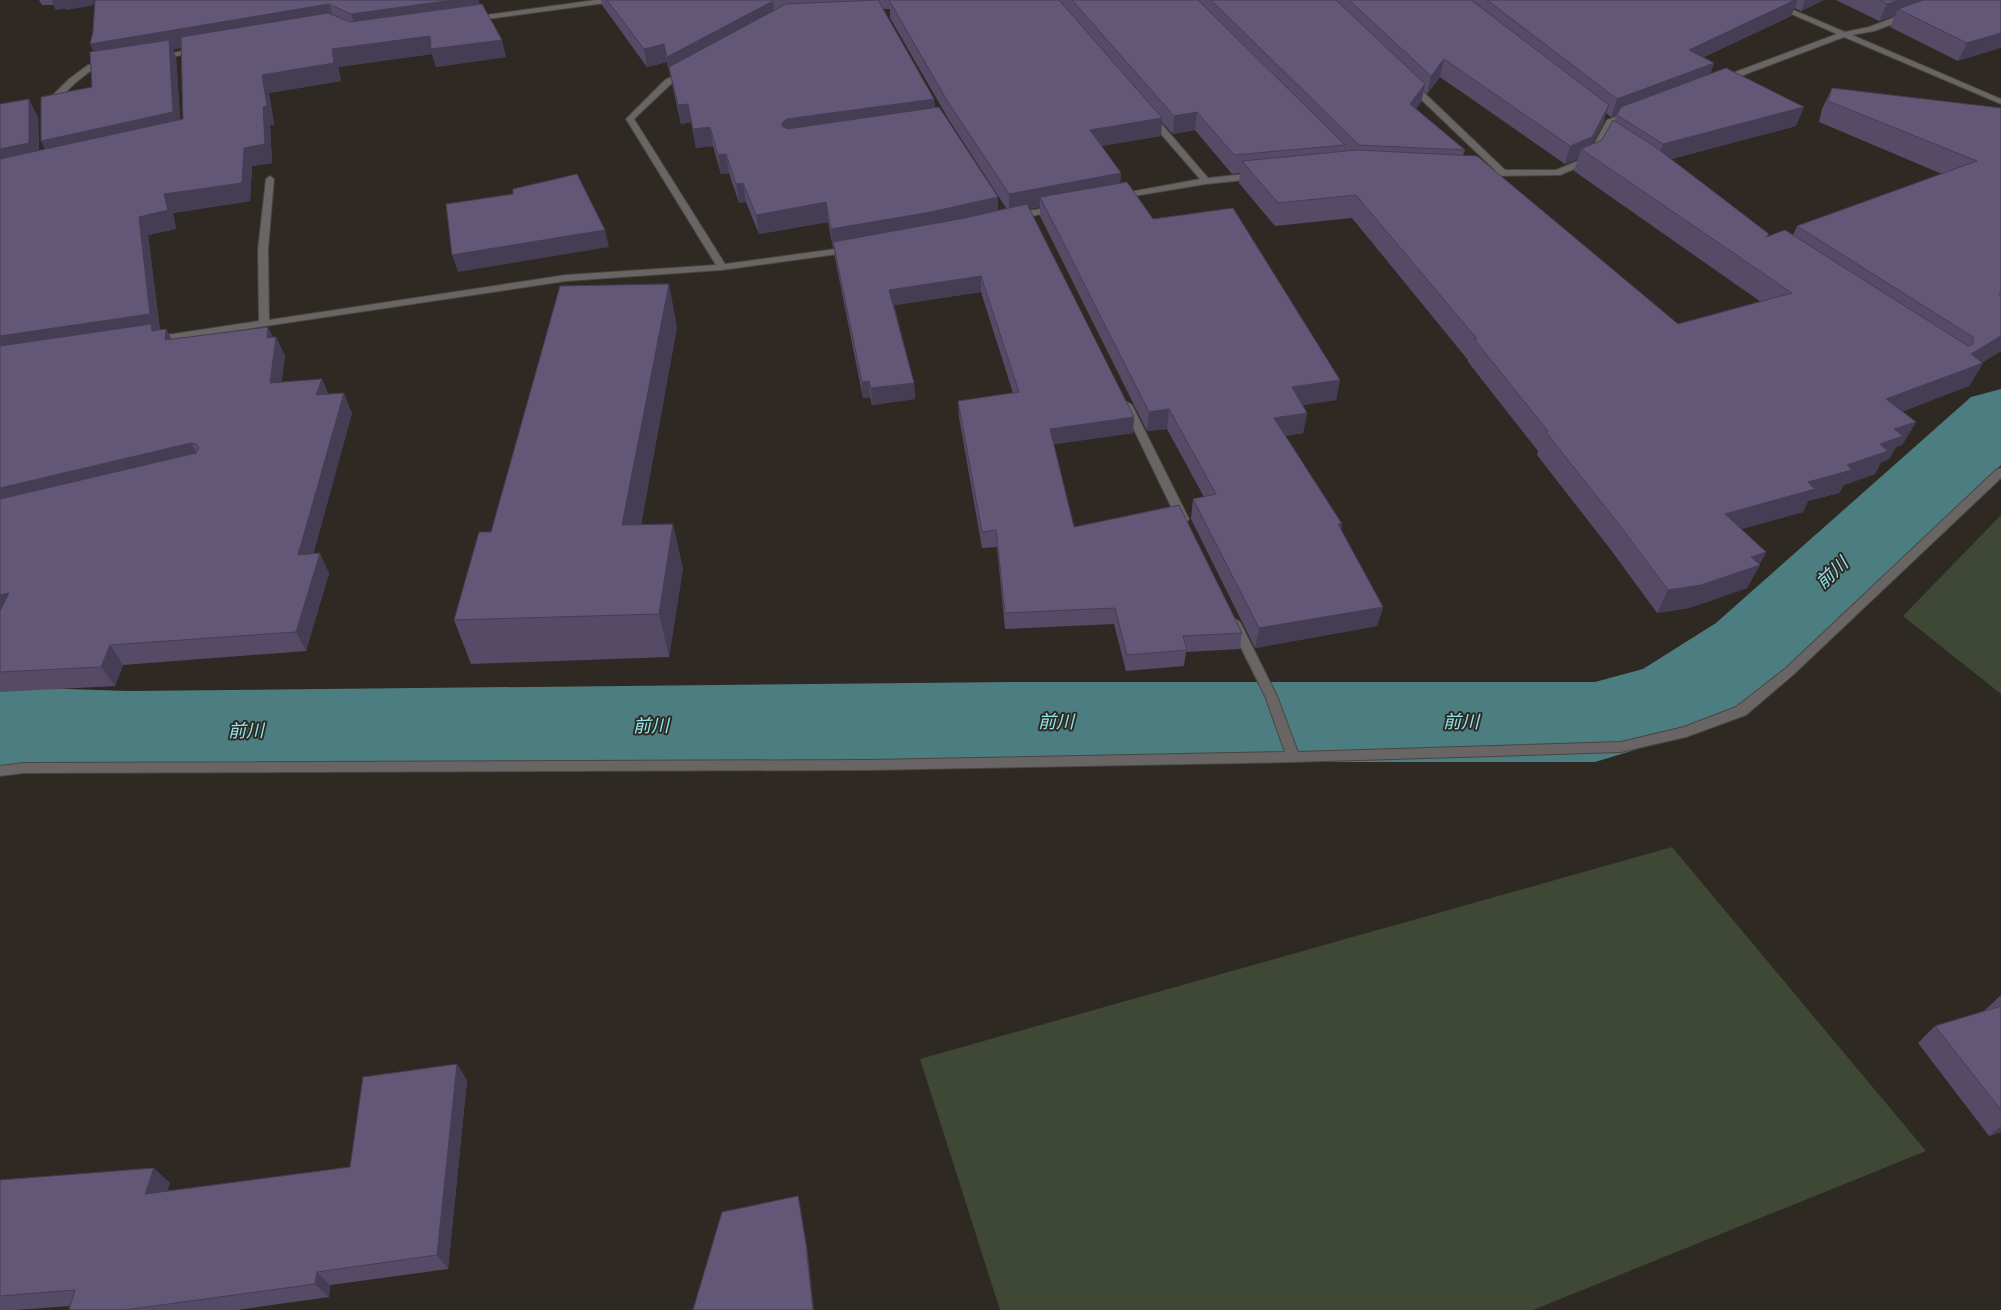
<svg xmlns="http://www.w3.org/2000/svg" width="2001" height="1310" font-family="Arial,'Noto Sans JP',sans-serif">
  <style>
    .green { fill: #3e4834 }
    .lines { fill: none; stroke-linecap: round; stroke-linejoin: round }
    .river { fill: #4c7e81; fill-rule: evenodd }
    .minor-casing { stroke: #4a4540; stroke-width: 2 }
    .minor { fill: #696565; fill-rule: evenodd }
    .wall { fill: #554b67; fill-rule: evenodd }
    .shaded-wall { fill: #453d54 }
    .building { fill: #635778; stroke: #453d54 }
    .labels { text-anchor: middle; stroke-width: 4; stroke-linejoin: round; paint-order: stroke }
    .water-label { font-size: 18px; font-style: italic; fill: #8ee6ea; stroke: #2f2924 }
  </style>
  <rect width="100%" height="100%" fill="#2f2924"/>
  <!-- green -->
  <path class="green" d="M 2001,515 L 2001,694 L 1903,616 Z
    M 1672,847 L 1926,1151 L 1533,1310 L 1000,1310 L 920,1059 Z"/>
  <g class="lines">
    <!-- river -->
    <path class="river" d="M 2001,389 L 2001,465 L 1786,675 L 1711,727 L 1595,762 L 1013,762 L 129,773 L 34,770 L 0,772 L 0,690 L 34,688 L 129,691 L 1013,682 L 1595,682 L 1643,669 L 1716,623 L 1971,397 Z"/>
    <!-- minor casing -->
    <g class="minor-casing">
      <path id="minor" d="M 596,0 L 617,0 L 613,2 L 472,21 L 468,19 L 472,17 Z
        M 1760,0 L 1770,0 L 1845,32 L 1869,27 L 1906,13 L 1912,13 L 1912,17 L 1874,31 L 1852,35 L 2001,99 L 2001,104 L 1844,37 L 1725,82 L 1719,82 L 1719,78 L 1837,34 Z
        M 197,48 L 200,48 L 200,52 L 158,59 L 154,57 Z
        M 108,62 L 111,62 L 111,66 L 93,69 L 75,83 L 51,107 L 45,107 L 45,103 L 69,79 L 88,65 Z
        M 686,70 L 689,70 L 689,74 L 671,84 L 634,119 L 725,264 L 850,247 L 853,248 L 853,252 L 722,270 L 566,281 L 153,343 L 148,340 L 153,337 L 259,321 L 258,249 L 266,179 L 270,176 L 274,179 L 268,249 L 269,320 L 566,275 L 716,265 L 626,119 L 665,80 Z
        M 1408,83 L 1414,83 L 1505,170 L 1556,170 L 1587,157 L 1607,120 L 1631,111 L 1635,114 L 1613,124 L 1593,161 L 1560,175 L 1482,176 L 1478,173 L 1479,171 L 1495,170 L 1408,87 Z
        M 1151,114 L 1154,115 L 1208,178 L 1255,173 L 1259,176 L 1255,179 L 1206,184 L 1116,199 L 1114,197 L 1119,194 L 1200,179 L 1148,119 L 1148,115 Z
        M 1056,206 L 1059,207 L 1059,211 L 1016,219 L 1011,216 L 1016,213 Z
        M 1127,402 L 1132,405 L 1189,519 L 1187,522 L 1183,523 L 1177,519 L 1122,405 Z
        M 2001,468 L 2001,478 L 1794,674 L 1746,715 L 1686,737 L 1621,752 L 1293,762 L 869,770 L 24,773 L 0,776 L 0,766 L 24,763 L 869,760 L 1285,752 L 1265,696 L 1228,622 L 1234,618 L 1240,622 L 1277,696 L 1298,752 L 1621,742 L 1684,727 L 1736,707 L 1786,668 L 1997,469 Z"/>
    </g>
    <!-- minor -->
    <use href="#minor" class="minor"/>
  </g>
  <!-- wall -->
  <path class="wall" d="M 39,0 L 94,0 L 93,5 L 66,10 L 65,8 L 56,10 L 54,5 L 42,5 Z
    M 95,0 L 480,5 L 506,57 L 436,67 L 432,54 L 338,67 L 341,81 L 269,93 L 274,125 L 270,125 L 272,163 L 252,166 L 250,201 L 173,213 L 176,229 L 148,235 L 160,330 L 166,329 L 172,340 L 276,337 L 285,356 L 281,382 L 322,379 L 328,394 L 352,413 L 313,554 L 329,573 L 306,651 L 123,665 L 115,686 L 0,692 L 0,104 L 38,117 L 39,151 L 45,149 L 41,141 L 92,87 L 94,52 L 93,32 ZM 181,48 L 183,119 L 180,120 L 176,57 L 173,49 Z
    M 601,0 L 862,0 L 861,1 L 870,0 L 1824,0 L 1801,11 L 1794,8 L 1791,16 L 1704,57 L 1714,63 L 1710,74 L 1796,126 L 1671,159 L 1767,236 L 1793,235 L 1797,226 L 1942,174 L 1819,122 L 1822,109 L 1832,88 L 2001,108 L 2001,351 L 1983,362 L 1983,363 L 1969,386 L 1902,411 L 1916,422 L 1902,445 L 1896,447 L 1889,459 L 1881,462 L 1875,474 L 1844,485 L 1839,493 L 1808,501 L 1803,512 L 1741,529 L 1766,552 L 1747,588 L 1689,608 L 1657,613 L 1611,550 L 1537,455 L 1538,451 L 1468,362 L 1468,360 L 1352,218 L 1275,226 L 1239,183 L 1240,173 L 1232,174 L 1195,130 L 1173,134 L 1162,122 L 1161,136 L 1101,146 L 1121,173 L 1120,183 L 1153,219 L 1340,380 L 1336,400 L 1303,405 L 1307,413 L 1303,433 L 1285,436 L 1342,524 L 1341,530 L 1383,607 L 1377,626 L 1255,648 L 1191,519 L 1193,499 L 1204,497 L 1167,429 L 1147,431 L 1040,216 L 1040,207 L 1030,209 L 1133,433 L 1054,444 L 1074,527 L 1242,633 L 1240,649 L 1186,652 L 1184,666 L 1126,671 L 1114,624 L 1005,629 L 997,547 L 982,548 L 959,417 L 958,401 L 1013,393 L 981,292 L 894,305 L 914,383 L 915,399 L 872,405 L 870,397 L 863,398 L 835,258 L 834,248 L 833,248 L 828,222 L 759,234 L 746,202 L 739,203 L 729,173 L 721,174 L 713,146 L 696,148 L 691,122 L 681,124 L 670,75 L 667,62 L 647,67 L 602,5 ZM 883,9 L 890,9 L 890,18 L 949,120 L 1006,208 L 998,210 L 935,108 L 934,99 ZM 1440,77 L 1565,164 L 1578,159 L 1574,171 L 1761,302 L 1678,324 L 1463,155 L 1465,150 L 1416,109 L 1421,102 L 1424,91 L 1427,94 ZM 1606,113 L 1611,117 L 1616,115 L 1615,121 L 1602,140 L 1592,144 L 1603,124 Z
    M 1836,0 L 2001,0 L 1958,61 L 1890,27 L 1895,16 L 1879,21 Z
    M 677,327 L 641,525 L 683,568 L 669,657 L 471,664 L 454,620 L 491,532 Z
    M 2001,995 L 2001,1132 L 1989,1136 L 1918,1043 L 1935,1026 L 1984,1011 Z
    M 467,1080 L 448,1269 L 330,1285 L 329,1297 L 237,1310 L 69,1310 L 70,1306 L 15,1310 L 0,1310 L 0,1180 L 170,1183 L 167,1191 L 350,1167 Z"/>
  <!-- shaded-wall -->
  <path class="shaded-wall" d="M 52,0 L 94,0 L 93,5 L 66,10 L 65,8 L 56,10 Z
    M 453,0 L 479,0 L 482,14 L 357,32 L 351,14 Z
    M 1795,0 L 1798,0 L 1791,16 L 1682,67 L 1689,50 Z
    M 1805,0 L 1824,0 L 1801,11 Z
    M 1898,0 L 1939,0 L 1898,9 L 1895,16 L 1879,21 L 1887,4 Z
    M 773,1 L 775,18 L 669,67 L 670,75 L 667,57 Z
    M 329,4 L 335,22 L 173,49 L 176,57 L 181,131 L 51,160 L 41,141 L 173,112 L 99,62 L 90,44 Z
    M 2001,33 L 2001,48 L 1958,61 L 1967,43 Z
    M 430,36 L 502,40 L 506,57 L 436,67 L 432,54 L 338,67 L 341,81 L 269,93 L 274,125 L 270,125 L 272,163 L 252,166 L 250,201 L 173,213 L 176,229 L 148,235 L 160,334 L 0,357 L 0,336 L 164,194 L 244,148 L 263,107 L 262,75 L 332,49 Z
    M 664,44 L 667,62 L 647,67 L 644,49 Z
    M 1444,59 L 1440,77 L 1427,94 L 1431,76 Z
    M 1714,63 L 1708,81 L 1611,117 L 1617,99 Z
    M 1425,84 L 1421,102 L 1406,122 L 1410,104 Z
    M 29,99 L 38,117 L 39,162 L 0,170 L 0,149 Z
    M 934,99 L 935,118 L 784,144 L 782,123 L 787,119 Z
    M 688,104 L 691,122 L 681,124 L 678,105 Z
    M 1609,105 L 1603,124 L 1587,153 L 1581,149 L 1578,159 L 1565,164 L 1570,146 Z
    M 1804,107 L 1796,126 L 1656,163 L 1663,144 Z
    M 1197,112 L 1195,130 L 1173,134 L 1174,116 Z
    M 1162,118 L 1161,136 L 1089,148 L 1090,130 Z
    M 710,127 L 713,146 L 696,148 L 693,129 Z
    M 726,154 L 729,173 L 721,174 L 718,155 Z
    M 1121,173 L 1119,192 L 1040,197 L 1040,207 L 1009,213 L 1009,194 Z
    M 743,183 L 746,202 L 739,203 L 736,184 Z
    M 998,197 L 998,216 L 833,242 L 834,248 L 833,248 L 831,229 Z
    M 826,202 L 828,222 L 759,234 L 756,215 Z
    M 605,230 L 609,247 L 458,272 L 452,255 Z
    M 981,276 L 981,292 L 890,306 L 889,290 Z
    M 669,284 L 677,327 L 633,569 L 622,525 Z
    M 268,327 L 276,343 L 276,337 L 285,356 L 279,402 L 270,383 L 267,338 Z
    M 166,329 L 176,348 L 165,340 Z
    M 2001,336 L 2001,351 L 1978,365 L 1983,363 L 1969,386 L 1873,423 L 1886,399 L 1971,354 Z
    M 322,379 L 330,398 L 316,395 Z
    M 1340,380 L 1336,400 L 1289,407 L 1292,387 Z
    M 869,381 L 870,397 L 863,398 L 862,382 Z
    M 914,383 L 915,399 L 872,405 L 871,388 Z
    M 344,393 L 352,413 L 308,574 L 298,555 Z
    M 1169,409 L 1167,429 L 1147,431 L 1149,412 Z
    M 1307,413 L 1303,433 L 1271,438 L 1274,418 Z
    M 1134,417 L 1133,433 L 1050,445 L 1050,429 Z
    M 1916,422 L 1902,445 L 1896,447 L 1889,459 L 1881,462 L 1875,474 L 1844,485 L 1839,493 L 1808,501 L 1803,512 L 1713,537 L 1725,514 L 1847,465 L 1880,444 L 1894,429 Z
    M 191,443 L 202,462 L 0,510 L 0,488 Z
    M 673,524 L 683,568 L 669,657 L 659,614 Z
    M 1338,524 L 1342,524 L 1338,543 Z
    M 1766,552 L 1759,565 L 1760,565 L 1747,588 L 1689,608 L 1657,613 L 1668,590 L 1751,557 Z
    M 320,553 L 329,573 L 306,651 L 296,632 Z
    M 9,593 L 0,618 L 0,595 Z
    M 1383,607 L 1377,626 L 1255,648 L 1259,628 Z
    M 110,645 L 123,665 L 115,686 L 101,667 Z
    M 457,1064 L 467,1080 L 448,1269 L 437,1255 Z
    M 2001,1126 L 2001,1132 L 1989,1136 Z
    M 154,1168 L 170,1183 L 161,1208 L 145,1194 Z
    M 798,1196 L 800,1204 L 808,1253 L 814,1310 L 813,1310 Z
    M 317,1272 L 330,1285 L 329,1297 L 315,1284 Z"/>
  <!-- building -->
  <path class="building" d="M 95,0 L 453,0 L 351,14 L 329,4 L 90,44 L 93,32 Z
    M 607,0 L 772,0 L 773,1 L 667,57 L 664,44 L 644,49 Z
    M 878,0 L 934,99 L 787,119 L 782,123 L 782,126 L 787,129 L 939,107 L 998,197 L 931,212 L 831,229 L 826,202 L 756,215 L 743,183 L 736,184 L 726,154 L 718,155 L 710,127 L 693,129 L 688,104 L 678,105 L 669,67 L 786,4 Z
    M 889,0 L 1059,0 L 1162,118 L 1090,130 L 1121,173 L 1009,194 L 948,102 Z
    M 1072,0 L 1198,0 L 1345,145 L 1234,155 L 1197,112 L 1174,116 Z
    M 1211,0 L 1336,0 L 1425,84 L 1410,104 L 1465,150 L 1359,145 Z
    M 1349,0 L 1471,0 L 1609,105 L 1592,137 L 1570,146 L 1444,59 L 1431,76 Z
    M 1487,0 L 1795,0 L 1689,50 L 1714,63 L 1617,99 Z
    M 1879,0 L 1898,0 L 1887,4 Z
    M 1923,0 L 2001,0 L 2001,33 L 1967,43 L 1898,9 Z
    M 482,4 L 502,40 L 431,49 L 430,36 L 332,49 L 334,63 L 262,75 L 267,106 L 263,107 L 265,144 L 244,148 L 242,183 L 164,194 L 168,210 L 139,217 L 150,314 L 0,336 L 0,159 L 183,119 L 181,37 L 328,13 L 350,22 Z
    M 169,40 L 173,112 L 41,141 L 41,97 L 92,87 L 90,52 Z
    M 1726,68 L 1804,107 L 1663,144 L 1617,115 L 1621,107 Z
    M 1832,88 L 2001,108 L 2001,293 L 1999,294 L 2001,295 L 2001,336 L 1971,354 L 1983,363 L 1886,399 L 1916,422 L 1894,429 L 1903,436 L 1880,444 L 1888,451 L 1847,465 L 1852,470 L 1808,482 L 1815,489 L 1725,514 L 1766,552 L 1751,557 L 1760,565 L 1701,585 L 1668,590 L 1621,527 L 1545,431 L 1548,431 L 1474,339 L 1477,339 L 1356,195 L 1278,203 L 1242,161 L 1357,150 L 1477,156 L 1678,324 L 1792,293 L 1581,149 L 1602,140 L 1613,120 L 1654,146 L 1769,234 L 1766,237 L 1785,230 L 1968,346 L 1973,344 L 1973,337 L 1797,226 L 1977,161 L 1828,101 Z
    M 29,99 L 29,143 L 0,149 L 0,104 Z
    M 577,174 L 605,230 L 452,255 L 446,204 L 513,194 L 513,189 Z
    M 1127,182 L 1153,219 L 1233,208 L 1340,380 L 1292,387 L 1307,413 L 1274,418 L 1342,524 L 1338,524 L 1383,607 L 1259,628 L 1193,499 L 1216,494 L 1169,409 L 1149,412 L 1040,197 Z
    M 1027,204 L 1134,417 L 1050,429 L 1074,527 L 1179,505 L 1242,633 L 1183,636 L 1187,650 L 1127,655 L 1115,608 L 1005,613 L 996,530 L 982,532 L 958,401 L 1019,392 L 981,276 L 889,290 L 914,383 L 871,388 L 869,381 L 862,382 L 833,242 L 965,218 Z
    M 669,284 L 622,525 L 673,524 L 659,614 L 454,620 L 479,532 L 491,532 L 560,286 Z
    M 151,324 L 152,331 L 166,329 L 165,340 L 268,327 L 267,338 L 276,337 L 270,383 L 322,379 L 316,395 L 344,393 L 298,555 L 320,553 L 296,632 L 110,645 L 101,667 L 0,672 L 0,611 L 9,593 L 0,595 L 0,499 L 196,453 L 199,448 L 196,444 L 191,443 L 0,488 L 0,346 Z
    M 2001,1006 L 2001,1110 L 1935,1026 Z
    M 457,1064 L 437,1255 L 317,1272 L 315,1284 L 124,1310 L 69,1310 L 75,1290 L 0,1296 L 0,1180 L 154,1168 L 145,1194 L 350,1167 L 363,1077 Z
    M 798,1196 L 806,1245 L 813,1310 L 693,1310 L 722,1212 Z"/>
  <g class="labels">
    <!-- water labels -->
    <g class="water-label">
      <text transform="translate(1832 573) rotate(-43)" y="6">前川</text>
      <text x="1056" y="728">前川</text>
      <text x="1461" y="728">前川</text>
      <text transform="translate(651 726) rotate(-1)" y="6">前川</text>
      <text transform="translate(246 731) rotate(-1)" y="6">前川</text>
    </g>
  </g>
</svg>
